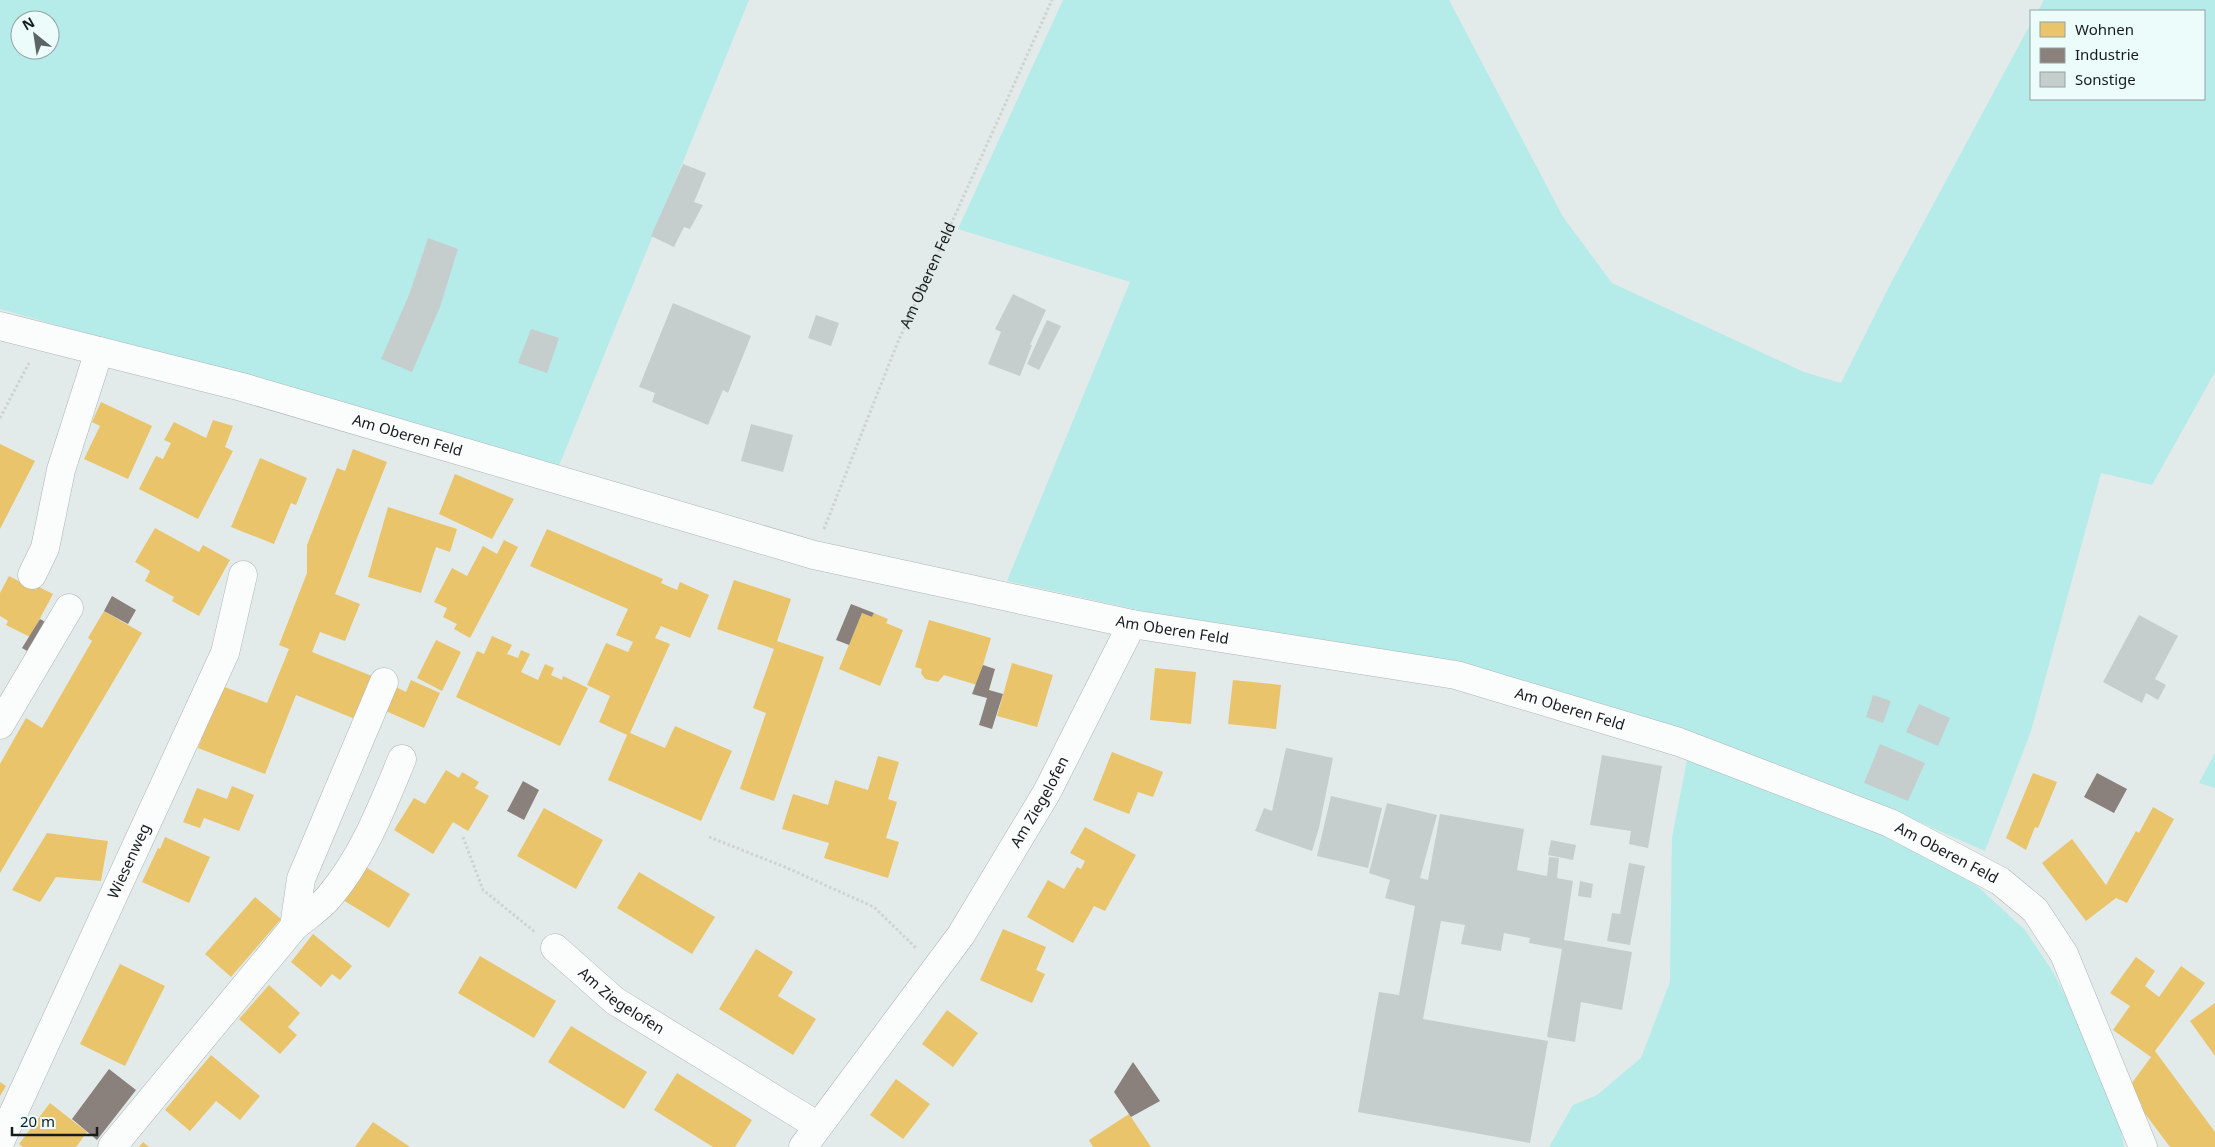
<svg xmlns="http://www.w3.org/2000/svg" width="2215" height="1147" font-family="'Noto Sans',sans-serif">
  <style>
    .green { fill: #b5ebe9; fill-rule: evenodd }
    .homes { fill: #e9c46a }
    .industry { fill: #8a817c }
    .building { fill: #c6cdcd }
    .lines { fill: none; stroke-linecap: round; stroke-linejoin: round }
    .minor-casing { stroke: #aeb5b4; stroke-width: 29 }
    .path { stroke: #cfd2d1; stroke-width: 3; stroke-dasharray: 2.5 2.5; stroke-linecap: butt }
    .minor { stroke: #fbfcfc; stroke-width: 28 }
    .labels { text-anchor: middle; stroke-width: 5; stroke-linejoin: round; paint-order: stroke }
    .street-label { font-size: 15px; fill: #161c1c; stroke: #ebfcfb }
  </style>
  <rect width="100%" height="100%" fill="#e2ebea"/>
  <!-- green -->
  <path class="green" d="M 0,0 L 749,0 L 558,468 L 0,309 ZM 20,20 L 50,20 L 50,50 L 20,50 Z
    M 1063,0 L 1449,0 L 1563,217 L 1612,283 L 1804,372 L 1841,383 L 1892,281 L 2031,23 L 2031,99 L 2204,99 L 2204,11 L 2038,11 L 2044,0 L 2215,0 L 2215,372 L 2152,485 L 2101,473 L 2031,731 L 1985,851 L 1894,811 L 1457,668 L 1147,612 L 1007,581 L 1130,282 L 958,229 Z
    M 2215,753 L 2215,788 L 2199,783 Z
    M 1688,755 L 1888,834 L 1976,885 L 2025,930 L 2053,972 L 2076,1017 L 2121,1128 L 2124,1147 L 1549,1147 L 1573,1105 L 1597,1095 L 1641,1058 L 1670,982 L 1672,837 Z"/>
  <!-- homes -->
  <path class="homes" d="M 101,402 L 152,426 L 128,479 L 84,459 L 100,426 L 92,422 Z
    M 213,420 L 233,426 L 225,447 L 233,451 L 198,519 L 139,489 L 156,456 L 163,459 L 171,443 L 164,440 L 174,422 L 206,438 Z
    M 0,444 L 35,461 L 0,529 Z
    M 353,449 L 387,462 L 335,594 L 360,604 L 345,641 L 320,632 L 312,652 L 377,678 L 360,721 L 296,695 L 265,774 L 198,748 L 222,686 L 267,703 L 289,649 L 279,645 L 307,573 L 307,545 L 337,468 L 345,471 Z
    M 260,458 L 307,478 L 296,505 L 291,503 L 274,544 L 231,527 Z
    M 455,474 L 514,499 L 492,539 L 439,514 Z
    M 388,507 L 457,529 L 450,552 L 436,547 L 421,593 L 368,577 Z
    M 155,528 L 199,552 L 203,545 L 230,560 L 199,616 L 172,601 L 174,597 L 145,581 L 150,571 L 135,562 Z
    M 547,529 L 663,579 L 661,583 L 677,590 L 680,582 L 709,595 L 690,638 L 661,626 L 655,638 L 670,644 L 630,733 L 665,748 L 675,726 L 732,751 L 701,821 L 608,780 L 627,735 L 599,722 L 610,696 L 587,685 L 606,643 L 628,652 L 633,642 L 616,635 L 628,609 L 530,566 Z
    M 504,540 L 518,547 L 470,638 L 454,629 L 457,624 L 443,617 L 447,608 L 434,602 L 452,568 L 467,576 L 483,546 L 497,554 Z
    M 9,576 L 36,590 L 37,586 L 53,594 L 30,637 L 6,625 L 8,621 L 0,616 L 0,593 Z
    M 734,580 L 791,599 L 777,641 L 824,657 L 774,801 L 740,789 L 766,713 L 753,708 L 774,649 L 717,629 Z
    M 104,611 L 142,633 L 0,873 L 0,764 L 26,718 L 42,728 L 92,641 L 88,638 Z
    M 862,613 L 872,617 L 874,613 L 888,619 L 886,623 L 903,630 L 880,686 L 839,669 Z
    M 929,620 L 991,638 L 977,685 L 944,675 L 938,682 L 925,679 L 921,673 L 922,669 L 915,667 Z
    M 492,636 L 512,645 L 507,654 L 518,658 L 521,650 L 530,654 L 521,672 L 538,680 L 545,664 L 554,668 L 551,675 L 562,680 L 563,676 L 588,688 L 560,746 L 456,697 L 477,651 L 484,654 Z
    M 436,640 L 461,652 L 442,691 L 417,678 Z
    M 1012,663 L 1053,675 L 1037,727 L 997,716 Z
    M 1155,668 L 1196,672 L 1191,724 L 1150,720 Z
    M 411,680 L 440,693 L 424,728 L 379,708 L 390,684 L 406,692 Z
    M 1233,680 L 1281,685 L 1276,729 L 1228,724 Z
    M 1112,752 L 1163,772 L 1153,797 L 1138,792 L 1129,814 L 1093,800 Z
    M 878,756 L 899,762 L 888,799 L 897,802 L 886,838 L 899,842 L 888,878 L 824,858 L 829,843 L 782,829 L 793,794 L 828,805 L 835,780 L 868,790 Z
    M 446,770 L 459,778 L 462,772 L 479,782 L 475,788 L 489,796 L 468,831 L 453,822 L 433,854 L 394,830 L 414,798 L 425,804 Z
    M 2033,773 L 2057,782 L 2038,828 L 2035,827 L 2026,850 L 2006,838 Z
    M 232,786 L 254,795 L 239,831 L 204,818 L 200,828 L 183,822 L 197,788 L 227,799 Z
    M 2153,807 L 2174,819 L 2127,903 L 2116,898 L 2086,921 L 2042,863 L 2072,839 L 2106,885 L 2136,831 L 2139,833 Z
    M 544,808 L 603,840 L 576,889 L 517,856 Z
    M 1085,827 L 1136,855 L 1105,911 L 1094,906 L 1073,943 L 1027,917 L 1048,880 L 1064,889 L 1077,867 L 1081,869 L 1085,861 L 1070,853 Z
    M 47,833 L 108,841 L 101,881 L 56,877 L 40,902 L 12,890 Z
    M 165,837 L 210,857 L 189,903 L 142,882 L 158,848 L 160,849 Z
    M 364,866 L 410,894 L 389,928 L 343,900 Z
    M 639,872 L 715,917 L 692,954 L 617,908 Z
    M 255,897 L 281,919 L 231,977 L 205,954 Z
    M 1003,929 L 1046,947 L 1036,970 L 1045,974 L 1032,1003 L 980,980 Z
    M 313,934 L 352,966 L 340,980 L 332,974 L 321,987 L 291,962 Z
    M 756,949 L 793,972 L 778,996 L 816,1019 L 793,1055 L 719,1009 Z
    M 480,956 L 556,1001 L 534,1038 L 458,993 Z
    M 2136,957 L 2155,971 L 2145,986 L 2159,997 L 2181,966 L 2205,983 L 2155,1051 L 2215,1132 L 2215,1147 L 2170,1147 L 2140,1107 L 2142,1105 L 2129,1087 L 2151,1057 L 2113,1030 L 2130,1006 L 2110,993 Z
    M 120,964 L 165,986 L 125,1066 L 80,1044 Z
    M 269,985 L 300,1013 L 288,1027 L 297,1035 L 280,1054 L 239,1019 Z
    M 2215,1003 L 2215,1056 L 2190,1021 Z
    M 947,1010 L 978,1033 L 953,1067 L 922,1044 Z
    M 571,1026 L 647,1072 L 624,1109 L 548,1062 Z
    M 211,1055 L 260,1096 L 240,1120 L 216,1101 L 190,1131 L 165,1110 Z
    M 677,1073 L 752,1120 L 735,1147 L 713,1147 L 654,1110 Z
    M 896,1079 L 930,1104 L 903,1139 L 870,1115 Z
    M 0,1082 L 6,1086 L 0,1096 Z
    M 50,1103 L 87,1132 L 76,1147 L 23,1147 L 19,1144 Z
    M 1129,1114 L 1151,1147 L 1093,1147 L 1089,1140 Z
    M 373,1122 L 410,1147 L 355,1147 Z
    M 143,1142 L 149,1147 L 139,1147 Z"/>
  <!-- industry -->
  <path class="industry" d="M 112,596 L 136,610 L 128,624 L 104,611 Z
    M 851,604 L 874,613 L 872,617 L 862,613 L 849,645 L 836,640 Z
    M 40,619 L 51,625 L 34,655 L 22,648 Z
    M 983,665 L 995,669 L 989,690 L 1003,694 L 992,729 L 979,725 L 987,698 L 972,694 Z
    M 2097,773 L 2127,789 L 2114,813 L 2084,797 Z
    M 523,781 L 539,790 L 524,820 L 507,811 Z
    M 1133,1062 L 1160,1101 L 1131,1117 L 1114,1092 Z
    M 109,1069 L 136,1090 L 97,1140 L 72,1119 Z"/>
  <!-- building -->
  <path class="building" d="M 683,164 L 706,173 L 694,202 L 703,205 L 690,229 L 684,227 L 674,247 L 651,236 Z
    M 428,238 L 458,249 L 440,307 L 412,372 L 381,359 L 409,295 Z
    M 1013,294 L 1046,310 L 1030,345 L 1032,345 L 1020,376 L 988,364 L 1001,332 L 995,329 Z
    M 673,303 L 751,336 L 728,393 L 723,390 L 708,425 L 652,402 L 655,393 L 639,387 Z
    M 816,315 L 839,323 L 831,346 L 808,338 Z
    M 1047,320 L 1061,326 L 1039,370 L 1027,364 Z
    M 531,329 L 559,338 L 547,373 L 518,363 Z
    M 751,424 L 793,435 L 783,472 L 741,461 Z
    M 2139,615 L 2178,636 L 2155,679 L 2166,685 L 2158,700 L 2146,693 L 2142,703 L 2103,682 Z
    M 1873,695 L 1891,701 L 1883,723 L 1866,717 Z
    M 1919,704 L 1950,718 L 1938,746 L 1906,732 Z
    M 1880,744 L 1925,763 L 1908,801 L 1864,783 Z
    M 1286,748 L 1333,758 L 1319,828 L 1312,851 L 1255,831 L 1264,808 L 1272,811 Z
    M 1602,755 L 1662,766 L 1648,848 L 1629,844 L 1631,831 L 1590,825 Z
    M 1331,796 L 1382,808 L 1368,868 L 1317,856 Z
    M 1387,803 L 1437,815 L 1420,878 L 1428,880 L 1440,814 L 1524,829 L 1517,870 L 1547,876 L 1549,857 L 1559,858 L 1557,878 L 1573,881 L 1564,940 L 1632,952 L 1622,1010 L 1581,1002 L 1575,1042 L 1547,1037 L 1562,949 L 1529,943 L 1530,938 L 1504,933 L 1501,951 L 1461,944 L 1465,925 L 1441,921 L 1423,1019 L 1548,1041 L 1530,1143 L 1358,1112 L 1379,992 L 1399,995 L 1415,906 L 1385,898 L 1390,880 L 1369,873 Z
    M 1551,840 L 1576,845 L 1573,860 L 1548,855 Z
    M 1629,863 L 1645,866 L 1630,945 L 1607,941 L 1612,913 L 1620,914 Z
    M 1580,881 L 1593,884 L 1591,898 L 1578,896 Z"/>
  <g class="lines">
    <!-- minor casing -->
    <g class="minor-casing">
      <g id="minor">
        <path id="s2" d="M 0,326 L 242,387 L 814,555 L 1132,624 L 1456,675 L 1679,742 L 1890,823 L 2000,881 L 2035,910 L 2064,954 L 2143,1147"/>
        <path d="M 32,575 L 45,548 L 61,470 L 99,351"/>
        <path d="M 0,725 L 69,608"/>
        <path d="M 294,927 L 301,879 L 384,682"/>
        <path id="s3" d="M 555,948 L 615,1001 L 818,1126"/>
        <path id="s4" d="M 0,1142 L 225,653 L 243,575"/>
        <path d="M 112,1147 L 294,927 C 306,917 320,908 329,897 C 363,857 382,807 402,759"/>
        <path id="s5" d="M 803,1147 L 961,935 L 1047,792 L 1132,624"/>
      </g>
    </g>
    <!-- path -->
    <g class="path">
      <path d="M 0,418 L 29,363"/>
      <path id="s1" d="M 824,529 L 897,344 L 1052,0"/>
      <path d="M 463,837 L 483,890 L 535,932"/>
      <path d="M 709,837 L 785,867 L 874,907 L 917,949"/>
    </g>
    <!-- minor -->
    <use href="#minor" class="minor"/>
  </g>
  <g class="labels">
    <!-- street labels -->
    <g class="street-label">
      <text dy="5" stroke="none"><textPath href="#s1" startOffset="274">Am Oberen Feld</textPath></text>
      <text dy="5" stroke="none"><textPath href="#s2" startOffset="422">Am Oberen Feld</textPath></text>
      <text dy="5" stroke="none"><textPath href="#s2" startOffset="1212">Am Oberen Feld</textPath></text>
      <text dy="5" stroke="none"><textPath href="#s2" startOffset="1618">Am Oberen Feld</textPath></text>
      <text dy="5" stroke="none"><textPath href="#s5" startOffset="419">Am Ziegelofen</textPath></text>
      <text dy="5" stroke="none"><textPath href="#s2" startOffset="2022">Am Oberen Feld</textPath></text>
      <text dy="5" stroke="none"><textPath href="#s4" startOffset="309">Wiesenweg</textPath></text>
      <text dy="5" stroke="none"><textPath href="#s3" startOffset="85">Am Ziegelofen</textPath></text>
    </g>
  </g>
  <!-- legend -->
  <rect x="2030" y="10" width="175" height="90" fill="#ebfcfb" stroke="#96a2a2"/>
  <rect x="2040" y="22" width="25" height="15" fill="#e9c46a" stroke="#96a2a2"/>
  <text x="2075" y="35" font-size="15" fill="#161c1c">Wohnen</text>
  <rect x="2040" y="48" width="25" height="15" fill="#8a817c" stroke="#96a2a2"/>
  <text x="2075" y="60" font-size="15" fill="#161c1c">Industrie</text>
  <rect x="2040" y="72" width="25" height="15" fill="#c6cdcd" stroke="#96a2a2"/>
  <text x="2075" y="85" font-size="15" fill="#161c1c">Sonstige</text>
  <!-- north arrow -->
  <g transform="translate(35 35) rotate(330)"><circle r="24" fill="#ebfcfb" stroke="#96a2a2"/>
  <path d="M0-4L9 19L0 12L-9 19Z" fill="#5d6464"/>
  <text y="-8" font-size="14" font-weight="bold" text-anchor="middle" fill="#161c1c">N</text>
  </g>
  <!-- scale -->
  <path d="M12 1127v8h85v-8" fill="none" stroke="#161c1c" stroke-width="2.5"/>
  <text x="20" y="1127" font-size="15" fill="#161c1c" stroke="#ebfcfb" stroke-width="4" paint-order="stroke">20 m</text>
</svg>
